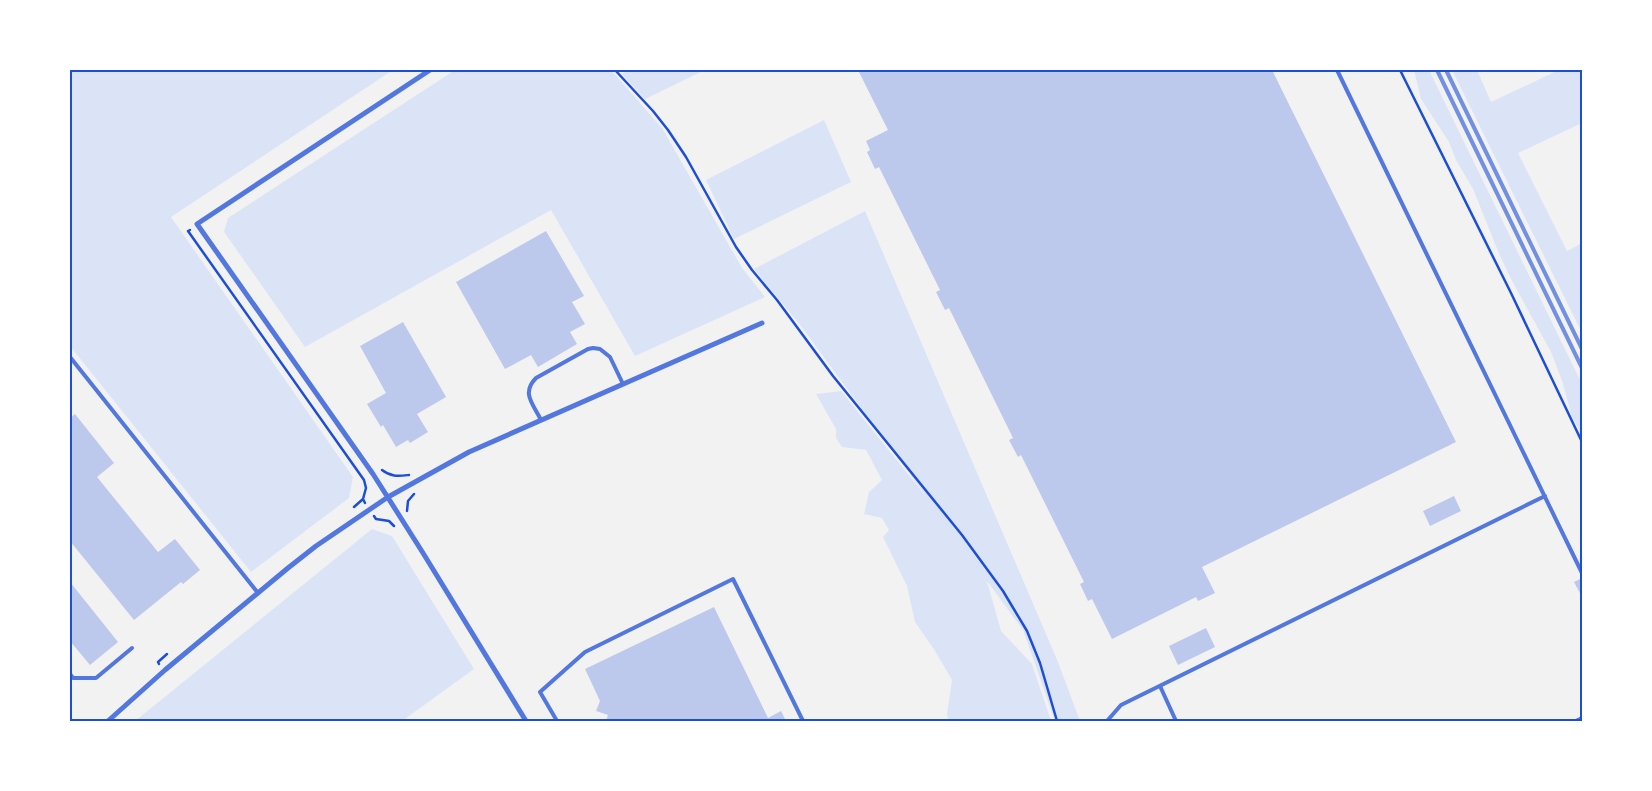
<svg xmlns="http://www.w3.org/2000/svg" width="1652" height="791" font-family="Raleway,sans-serif">
  <style>
    .green { fill: #dbe4f7 }
    .building { fill: #bdc9ec }
    .lines { fill: none; stroke-linecap: round; stroke-linejoin: round }
    .path { stroke: #1d4ed8; stroke-width: 2.5 }
    .service { stroke: #5277de; stroke-width: 4 }
    .minor { stroke: #5277de; stroke-width: 5 }
    .rail { stroke: #7290e2; stroke-width: 4 }
    .neatline { fill: none; stroke: #1d4ed8; stroke-width: 2 }
  </style>
  <rect width="100%" height="100%" fill="#f2f2f2"/>
  <!-- green -->
  <path class="green" d="M 70,70 L 393,70 L 171,217 L 353,477 L 349,498 L 251,572 L 70,346 Z
    M 455,70 L 611,70 L 662,128 L 742,268 L 765,297 L 635,356 L 551,210 L 305,347 L 224,232 L 228,218 Z
    M 630,70 L 705,70 L 645,99 L 622,74 Z
    M 1414,70 L 1429,70 L 1582,384 L 1582,435 L 1572,417 L 1562,381 L 1551,352 L 1512,281 L 1500,256 L 1473,189 L 1456,160 L 1449,142 L 1421,99 Z
    M 1452,70 L 1477,70 L 1491,102 L 1559,70 L 1582,70 L 1582,123 L 1518,153 L 1567,251 L 1582,243 L 1582,333 Z
    M 824,120 L 851,182 L 734,239 L 706,180 Z
    M 865,211 L 1058,662 L 1080,721 L 1055,721 L 1023,630 L 987,581 L 1001,631 L 1032,664 L 1051,721 L 949,721 L 947,714 L 952,680 L 935,651 L 915,622 L 907,586 L 883,537 L 889,530 L 882,518 L 864,514 L 869,492 L 882,480 L 866,450 L 842,447 L 836,438 L 836,429 L 816,394 L 841,391 L 928,499 L 801,326 L 754,269 Z
    M 372,529 L 392,536 L 474,669 L 402,721 L 135,721 Z"/>
  <!-- building -->
  <path class="building" d="M 858,70 L 1272,70 L 1456,442 L 1202,567 L 1215,593 L 1198,601 L 1196,597 L 1112,639 L 1092,599 L 1088,601 L 1080,584 L 1084,582 L 1021,455 L 1018,457 L 1009,440 L 1013,438 L 949,308 L 945,310 L 936,292 L 940,290 L 879,167 L 875,169 L 867,152 L 870,150 L 866,141 L 888,130 Z
    M 546,231 L 584,296 L 572,302 L 585,324 L 570,332 L 577,344 L 538,367 L 531,355 L 505,369 L 456,282 Z
    M 403,322 L 446,397 L 417,414 L 428,432 L 410,443 L 408,440 L 396,447 L 383,425 L 381,427 L 367,404 L 386,393 L 360,346 Z
    M 75,414 L 114,463 L 97,477 L 158,552 L 175,539 L 200,570 L 183,584 L 181,582 L 134,620 L 70,541 L 70,418 Z
    M 1454,496 L 1461,511 L 1430,526 L 1423,511 Z
    M 1580,579 L 1582,583 L 1582,597 L 1574,582 Z
    M 70,582 L 118,642 L 90,665 L 70,641 Z
    M 714,607 L 768,718 L 781,711 L 786,721 L 606,721 L 608,715 L 596,711 L 600,701 L 585,669 Z
    M 1206,628 L 1215,647 L 1178,665 L 1169,646 Z"/>
  <g class="lines">
    <!-- path -->
    <path class="path" d="M 615,70 L 653,111 L 668,130 L 686,157 L 736,247 L 752,270 L 777,300 L 833,376 L 962,535 L 1003,591 L 1027,631 L 1040,663 L 1057,721
      M 1400,70 L 1511,293 L 1582,442
      M 190,230 L 188,231 L 364,480 L 366,488 L 363,499 L 365,503
      M 382,470 C 391,477 398,476 409,475
      M 354,507 L 363,499
      M 407,511 L 408,501 L 414,494
      M 374,516 L 376,519 L 389,521 L 394,526
      M 159,664 L 158,662 L 167,654"/>
    <!-- service -->
    <path class="service" d="M 1337,70 L 1582,573
      M 70,357 L 258,593
      M 541,420 C 533,404 521,393 536,378 L 588,349 L 593,348 L 600,349 L 610,357 L 623,384
      M 70,674 L 73,678 L 96,678 L 132,648
      M 1160,686 L 1176,721
      M 557,721 L 540,692 L 585,652 L 733,579 L 803,721
      M 1107,721 L 1121,705 L 1545,496
      M 1576,721 L 1582,718"/>
    <!-- minor -->
    <path class="minor" d="M 430,70 L 197,224 L 373,474 L 423,553 L 526,721
      M 108,721 L 165,670 L 288,568 L 316,546 L 388,497 L 469,452 L 762,323"/>
    <!-- rail -->
    <path class="rail" d="M 1437,70 L 1582,368
      M 1446,70 L 1582,349"/>
  </g>
  <!-- border -->
  <rect width="1652" height="791" fill="none" stroke="#ffffff" stroke-width="142"/>
  <rect x="71" y="71" width="1510" height="649" class="neatline"/>
</svg>
